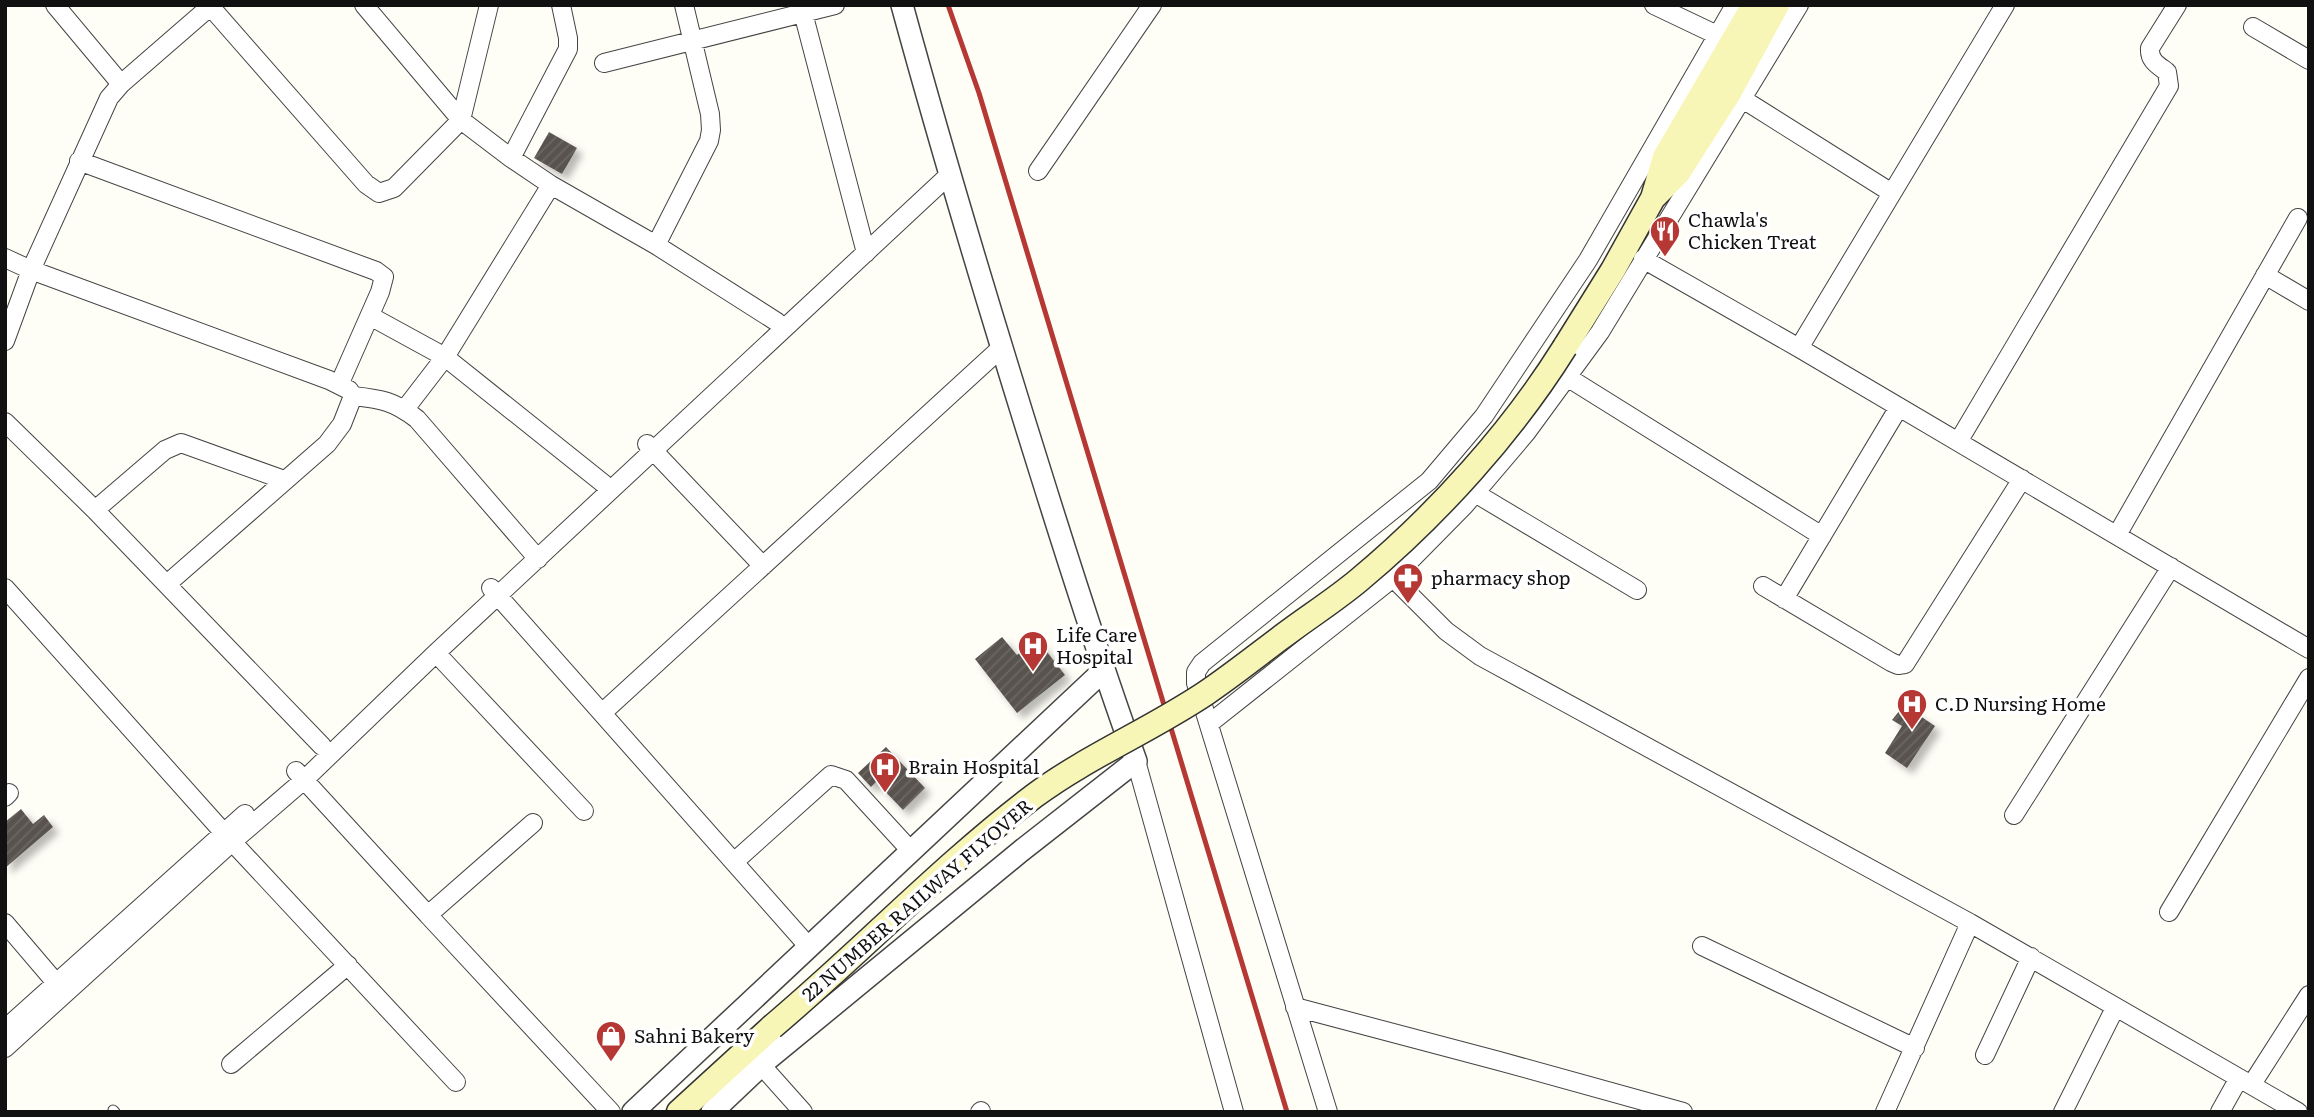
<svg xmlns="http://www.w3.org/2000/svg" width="2314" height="1117" font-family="Literata,serif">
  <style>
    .building { fill: url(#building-hatch); filter: url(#shadow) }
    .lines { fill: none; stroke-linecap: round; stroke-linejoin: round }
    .service-casing { stroke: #444; stroke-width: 11 }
    .minor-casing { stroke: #444; stroke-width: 20 }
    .tertiary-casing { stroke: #444; stroke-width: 24 }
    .secondary-casing { stroke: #333; stroke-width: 27 }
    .service { stroke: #fff; stroke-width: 9 }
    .minor { stroke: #fff; stroke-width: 18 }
    .tertiary { stroke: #fff; stroke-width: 21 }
    .secondary { stroke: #f8f6b7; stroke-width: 24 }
    .rail { stroke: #b63834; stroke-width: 5 }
    .secondary-bridge-casing { stroke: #333; stroke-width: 27; stroke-linecap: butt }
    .secondary-bridge { stroke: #f8f6b7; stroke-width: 24 }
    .labels { text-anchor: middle; stroke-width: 7; stroke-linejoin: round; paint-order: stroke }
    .poi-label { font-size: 19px; fill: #111; stroke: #fff; text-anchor: start }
    .street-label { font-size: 19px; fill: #111; stroke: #fff }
  </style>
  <defs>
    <pattern id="building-hatch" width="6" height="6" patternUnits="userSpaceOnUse" patternTransform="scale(1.75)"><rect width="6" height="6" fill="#59534e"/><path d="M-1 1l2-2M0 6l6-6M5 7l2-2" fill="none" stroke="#6c6763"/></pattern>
    <filter id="shadow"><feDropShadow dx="6" dy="6" stdDeviation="3.5" flood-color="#0004"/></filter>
  </defs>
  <rect width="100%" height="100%" fill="#fefdf6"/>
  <!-- building -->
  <path class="building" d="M 549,132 L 577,148 L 562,174 L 534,158 Z
    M 1002,637 L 1017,655 L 1037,639 L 1065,675 L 1017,713 L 975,659 Z
    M 1904,705 L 1935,726 L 1907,768 L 1885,753 L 1902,726 L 1892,720 Z
    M 886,747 L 925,788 L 903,810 L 876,782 L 871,787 L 858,773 Z
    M 21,809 L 33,824 L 44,815 L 53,827 L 5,868 L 5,822 Z"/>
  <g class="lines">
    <!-- service casing -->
    <g class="service-casing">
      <path id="service" d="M 113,1110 L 115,1112"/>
    </g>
    <!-- minor casing -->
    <g class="minor-casing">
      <path id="minor" d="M 55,5 L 121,84
        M 209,5 L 366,184 L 379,193 L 394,188 L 461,120 L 489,5
        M 364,5 L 461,120 L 511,158
        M 561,5 L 568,38 L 568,49 L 511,158 L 551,185 L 656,245 L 777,322
        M 801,5 L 866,253
        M 1654,5 L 1717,35
        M 2253,27 L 2309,60
        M 604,63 L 835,5
        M 1741,98 L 1892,193
        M 79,161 L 376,271 L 384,277 L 380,292 L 339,385
        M 1038,171 L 1152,5
        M 656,245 L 709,141 L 711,130 L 710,114 L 684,5
        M 5,258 L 31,270 L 329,380 L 349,390 L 353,396 L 342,424 L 327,444 L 167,584
        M 1643,259 L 1799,348 L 2309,649
        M 2265,275 L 2309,301
        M 370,316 L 445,357 L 604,484
        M 5,341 L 31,270 L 109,98 L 121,84 L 212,5
        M 1799,348 L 2005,5
        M 1567,377 L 1822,536
        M 353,396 C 381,399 394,401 417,419 L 538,559
        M 405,409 L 445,357 L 551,185
        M 5,422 L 95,510 L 322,746
        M 1958,442 L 2169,86 L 2167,72 C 2158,65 2149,61 2150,48 L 2177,5
        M 647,444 L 763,566
        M 1475,493 L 1637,590
        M 95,510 L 165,450 L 181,443 L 284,480
        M 2117,535 L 2298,218
        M 1393,578 L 1446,631 L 1480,656 L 1970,923 L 2298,1112
        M 1763,586 L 1891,662 L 1898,665 L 1905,664 L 2022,479
        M 5,588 L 224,833 L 456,1082
        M 491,588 L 809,947
        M 1784,599 L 1899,407
        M 436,653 L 584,811
        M 602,713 L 1001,348
        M 1210,723 L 1393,578 L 1464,506 L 1526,433 L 1600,332 L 1799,5
        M 1136,761 L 1234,1112
        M 296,771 L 428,915 L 533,823
        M 5,797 L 9,793
        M 2014,815 L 2171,567
        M 734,862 L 831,775 L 846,780 L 911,851
        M 2169,912 L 2309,678
        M 428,915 L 611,1112
        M 5,923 L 57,984
        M 1702,946 L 1915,1048
        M 1295,1007 L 1499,1061 L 1683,1112
        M 5,1029 L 245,814
        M 5,1048 L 232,842 L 304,780 L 436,653 L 949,175
        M 1985,1055 L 2031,957
        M 231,1064 L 348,965
        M 762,1066 L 803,1112
        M 2252,1084 L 2309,995
        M 980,1112 L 981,1111
        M 1328,1112 L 1196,683 L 1196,672 L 1202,663 L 1429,481 L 1484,416 L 1588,260 L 1735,5
        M 1885,1112 L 1970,923
        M 2063,1112 L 2115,1008
        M 2220,1112 L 2239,1078"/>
    </g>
    <!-- tertiary casing -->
    <g class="tertiary-casing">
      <path id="tertiary" d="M 633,1112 L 1103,671
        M 712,1112 L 768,1059 L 1021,851 L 1136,761 C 1102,667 1071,570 1041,474 C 992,318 945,162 902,5"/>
    </g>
    <!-- secondary casing -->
    <g class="secondary-casing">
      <path id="secondary" d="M 1653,198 L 1678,173 L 1729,93 L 1777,5
        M 1565,347 L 1613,270 L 1653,198 L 1665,157 L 1754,5
        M 679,1112 L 772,1027"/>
    </g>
    <!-- service -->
    <use href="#service" class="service"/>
    <!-- minor -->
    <use href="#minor" class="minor"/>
    <!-- tertiary -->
    <use href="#tertiary" class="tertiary"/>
    <!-- secondary -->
    <use href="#secondary" class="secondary"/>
    <!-- rail -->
    <path class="rail" d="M 948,5 L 979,93 L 1287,1112"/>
    <!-- secondary-bridge casing -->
    <g class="secondary-bridge-casing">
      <path id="secondary-bridge" d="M 772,1027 C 861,952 942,866 1034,796 C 1088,756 1151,730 1206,693 C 1231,676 1255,657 1279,639 C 1305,619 1334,601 1359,580 C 1437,515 1512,432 1565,347"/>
    </g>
    <!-- secondary-bridge -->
    <use href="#secondary-bridge" class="secondary-bridge"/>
  </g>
  <!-- icons -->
  <defs>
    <g id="restaurant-pin" transform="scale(1.575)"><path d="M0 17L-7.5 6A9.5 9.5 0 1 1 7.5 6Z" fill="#b63834" stroke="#fff"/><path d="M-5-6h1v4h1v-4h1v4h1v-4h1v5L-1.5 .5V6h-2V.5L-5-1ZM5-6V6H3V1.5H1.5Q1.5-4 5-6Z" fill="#fff"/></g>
    <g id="pharmacy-pin" transform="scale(1.575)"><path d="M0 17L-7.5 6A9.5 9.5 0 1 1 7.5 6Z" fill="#b63834" stroke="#fff"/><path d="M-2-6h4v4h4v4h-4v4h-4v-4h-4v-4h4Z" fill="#fff"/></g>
    <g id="hospital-pin" transform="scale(1.575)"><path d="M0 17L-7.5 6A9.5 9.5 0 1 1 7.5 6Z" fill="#b63834" stroke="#fff"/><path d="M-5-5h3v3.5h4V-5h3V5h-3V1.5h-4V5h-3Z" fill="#fff"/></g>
    <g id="shop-pin" transform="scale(1.575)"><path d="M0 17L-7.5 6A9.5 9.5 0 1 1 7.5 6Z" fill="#b63834" stroke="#fff"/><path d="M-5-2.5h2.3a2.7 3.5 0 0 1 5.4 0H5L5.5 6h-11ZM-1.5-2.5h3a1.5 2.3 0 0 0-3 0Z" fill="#fff"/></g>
  </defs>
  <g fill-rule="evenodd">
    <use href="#restaurant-pin" x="1665" y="231"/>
    <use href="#pharmacy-pin" x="1408" y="578"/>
    <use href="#hospital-pin" x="1033" y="646"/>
    <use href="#hospital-pin" x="1912" y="704"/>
    <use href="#hospital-pin" x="885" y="767"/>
    <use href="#shop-pin" x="611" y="1036"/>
  </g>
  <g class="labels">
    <!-- poi labels -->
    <g class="poi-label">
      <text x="1688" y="227">Chawla's<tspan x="1688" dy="22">Chicken Treat</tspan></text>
      <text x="1431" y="585">pharmacy shop</text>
      <text x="1056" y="642">Life Care<tspan x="1056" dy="22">Hospital</tspan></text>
      <text x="1935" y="711">C.D Nursing Home</text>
      <text x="908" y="774">Brain Hospital</text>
      <text x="634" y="1043">Sahni Bakery</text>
    </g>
    <!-- street labels -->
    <g class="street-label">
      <text transform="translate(917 900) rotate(-41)" y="7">22 NUMBER RAILWAY FLYOVER</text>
    </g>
  </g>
  <!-- border -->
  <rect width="2314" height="1117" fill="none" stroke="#111111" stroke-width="14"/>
</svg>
